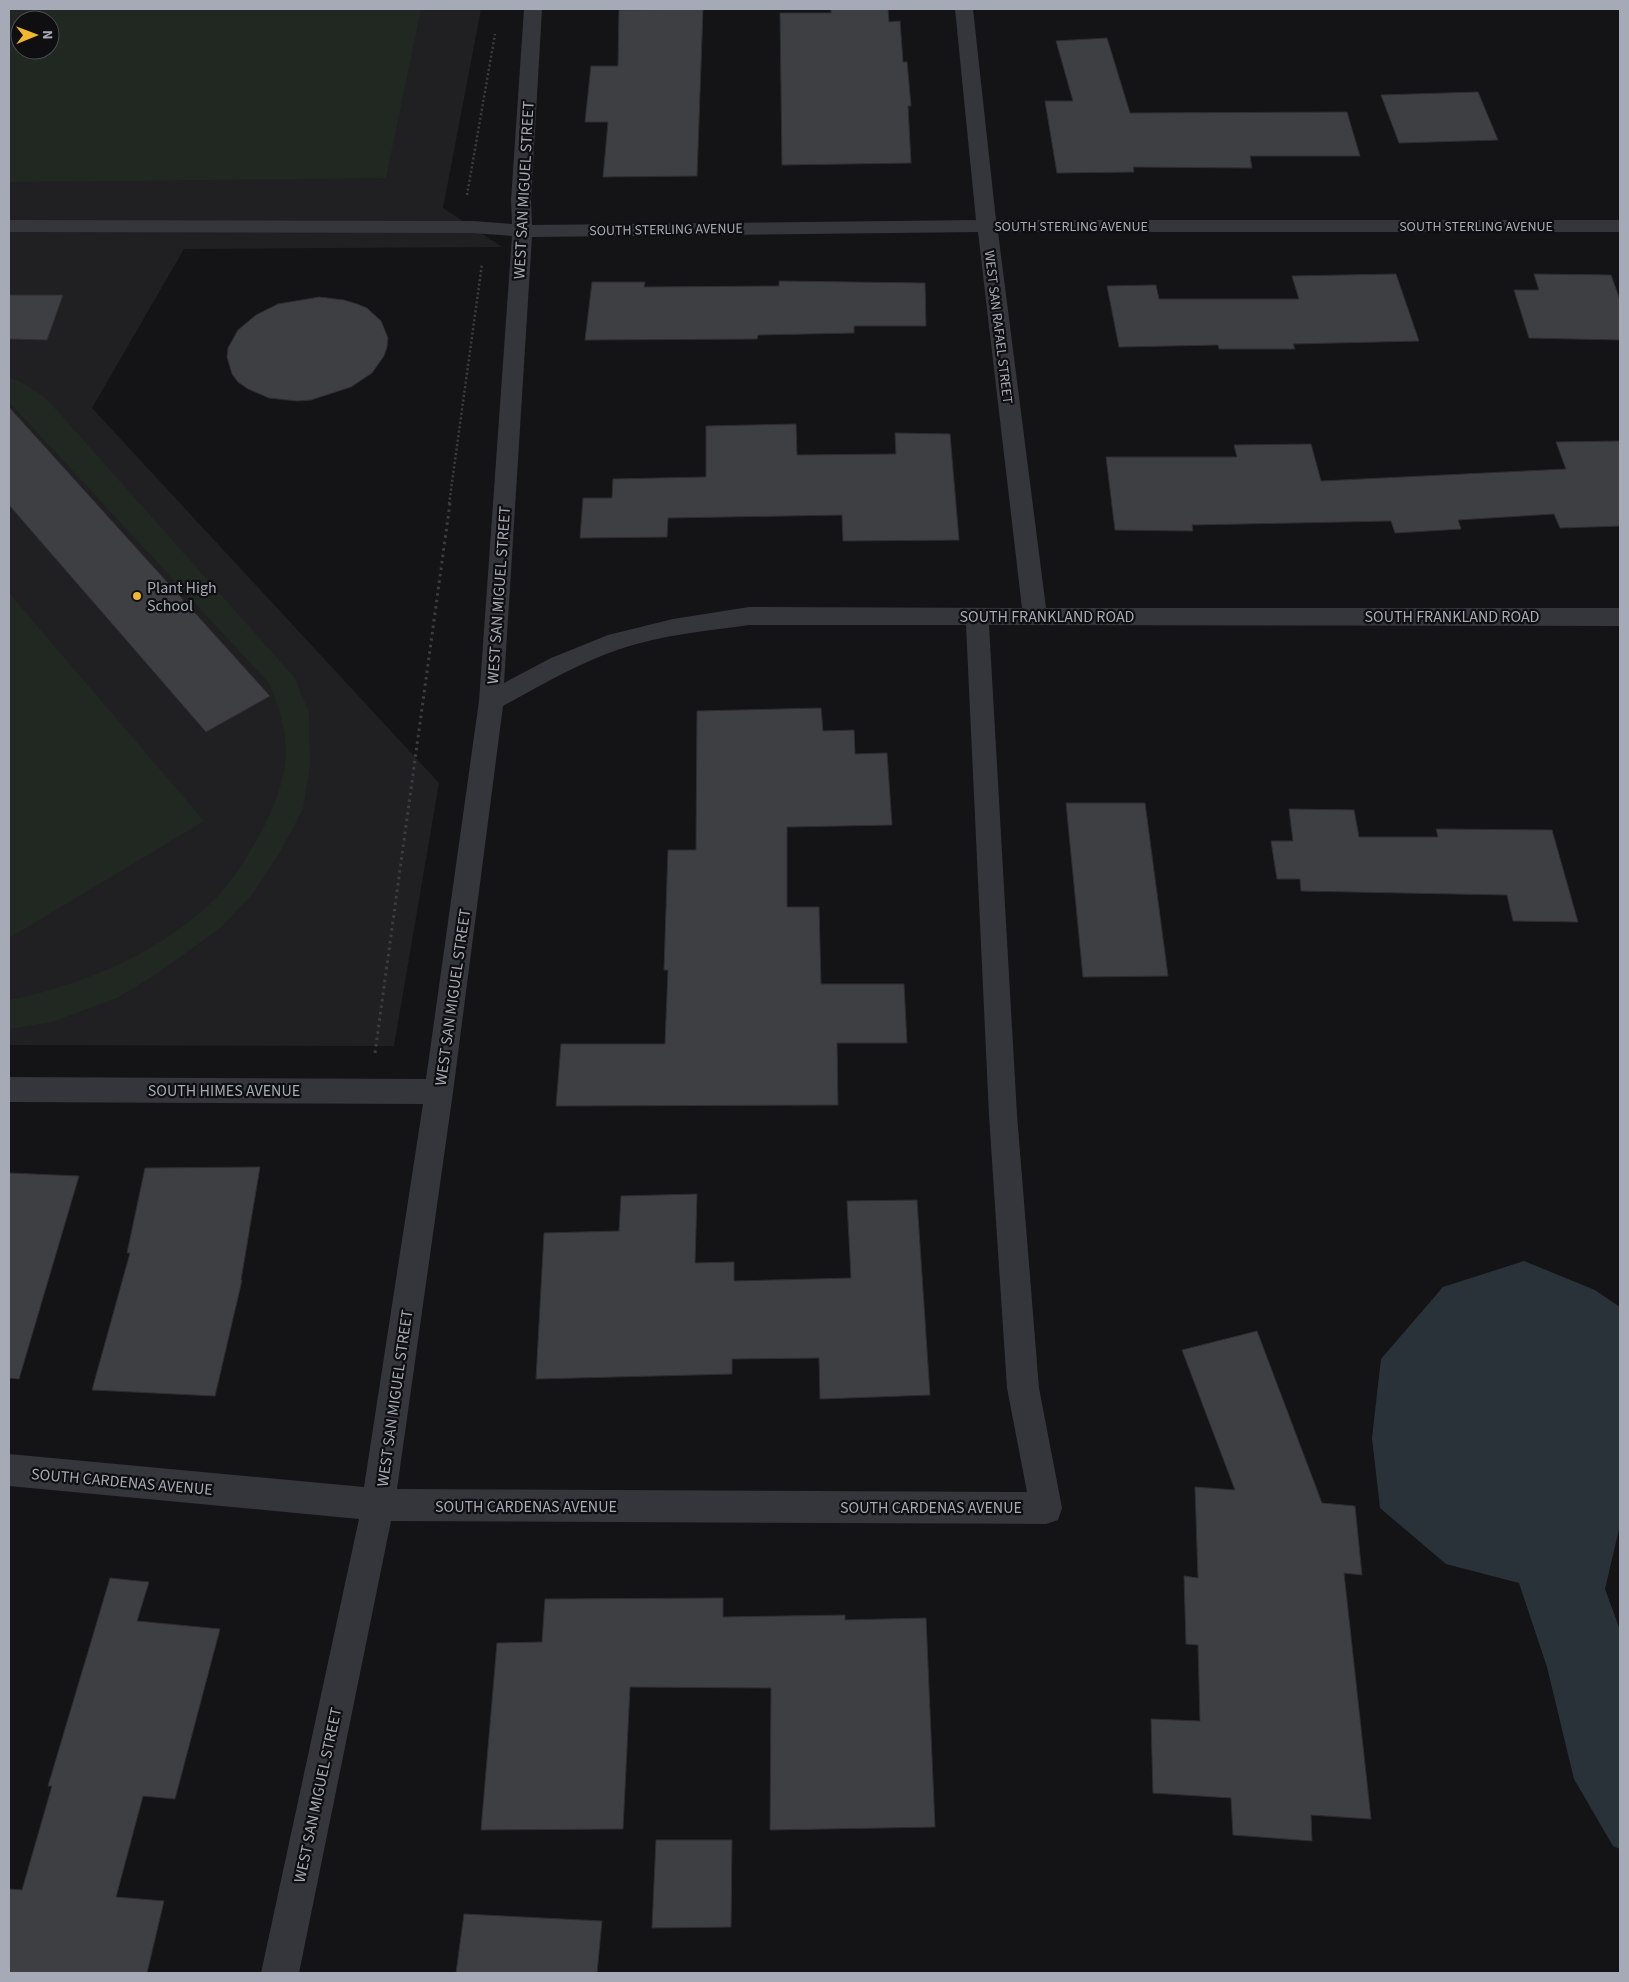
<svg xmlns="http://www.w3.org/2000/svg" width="1629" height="1982" font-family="'Source Sans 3',sans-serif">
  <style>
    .built { fill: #202023; fill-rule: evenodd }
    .green { fill: #202821; fill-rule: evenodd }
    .water { fill: #2a3239 }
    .building { fill: #3e3f43; stroke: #2e2e32 }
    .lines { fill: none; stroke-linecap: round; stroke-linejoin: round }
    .path-far1 { stroke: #3b3d42; stroke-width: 2.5; stroke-dasharray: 2 2.5; stroke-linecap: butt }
    .path { stroke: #3b3d42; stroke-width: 3; stroke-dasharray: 2.5 4; stroke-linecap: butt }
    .minor { fill: #35363b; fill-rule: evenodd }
    .poi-dot { fill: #f1b731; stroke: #0f0f11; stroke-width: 2 }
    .labels { text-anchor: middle; stroke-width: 4.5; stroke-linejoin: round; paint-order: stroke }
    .far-street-label { font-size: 14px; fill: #a6aab6; stroke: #0f0f11 }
    .street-label { font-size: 16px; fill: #a6aab6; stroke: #0f0f11 }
    .poi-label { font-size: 16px; fill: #a6aab6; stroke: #0f0f11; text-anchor: start }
  </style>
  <rect width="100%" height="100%" fill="#141416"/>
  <!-- built -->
  <path class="built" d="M 9,9 L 481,9 L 443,208 L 502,247 L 184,249 L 92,408 L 439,783 L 394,1046 L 9,1045 ZM 20,20 L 50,20 L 50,50 L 20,50 Z"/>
  <!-- green -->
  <path class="green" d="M 9,9 L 421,9 L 386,178 L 9,182 ZM 20,20 L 50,20 L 50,50 L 20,50 Z
    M 9,378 L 21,382 L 46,398 L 294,677 L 309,712 L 310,766 L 303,809 L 280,852 L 251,896 L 220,928 L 158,973 L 117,998 L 52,1022 L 9,1029 L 9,1000 C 84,985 162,952 217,897 C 233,881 246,858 258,838 C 272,812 285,783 286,752 C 286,728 278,705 269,683 L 9,402 Z
    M 9,593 L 204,821 L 9,938 Z"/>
  <!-- water -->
  <path class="water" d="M 1524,1261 L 1595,1290 L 1620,1307 L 1620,1525 L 1605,1589 L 1620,1630 L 1620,1849 L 1613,1846 L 1574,1779 L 1547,1667 L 1519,1583 L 1446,1564 L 1380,1508 L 1372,1438 L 1381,1359 L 1443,1287 Z"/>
  <!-- building -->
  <path class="building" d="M 703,9 L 697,176 L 603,177 L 608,122 L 585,122 L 591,66 L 618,66 L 619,10 Z
    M 831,9 L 888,9 L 889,22 L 900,21 L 903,62 L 907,62 L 911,106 L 908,106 L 911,163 L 782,165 L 780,13 L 831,13 Z
    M 1107,38 L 1130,113 L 1347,112 L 1360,156 L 1250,156 L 1252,168 L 1133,167 L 1134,172 L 1057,173 L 1045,101 L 1073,101 L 1056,41 Z
    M 1478,92 L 1498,140 L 1399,143 L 1381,95 Z
    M 1396,274 L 1419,341 L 1293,344 L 1295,349 L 1219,349 L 1218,345 L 1119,347 L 1107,286 L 1156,285 L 1159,299 L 1299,299 L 1292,276 Z
    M 1534,274 L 1611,275 L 1620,300 L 1620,340 L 1529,338 L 1514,290 L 1539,290 Z
    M 779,281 L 925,283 L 926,326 L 854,326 L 854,333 L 758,335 L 757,339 L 585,340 L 592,282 L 645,282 L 644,287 L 779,286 Z
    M 9,295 L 63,295 L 47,340 L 9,339 Z
    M 319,297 L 344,300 L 357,304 L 367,308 L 381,321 L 388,338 L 387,347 L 384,356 L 372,373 L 351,387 L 311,400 L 297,401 L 269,398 L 248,389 L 238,382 L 232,374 L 227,357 L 228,348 L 238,330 L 256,315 L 278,304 Z
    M 9,407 L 270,696 L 206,732 L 9,505 Z
    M 796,424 L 797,455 L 896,454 L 895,433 L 950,434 L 959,540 L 843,541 L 842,515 L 668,518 L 667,537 L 580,538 L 583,498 L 612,498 L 613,479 L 706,477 L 706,426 Z
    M 1620,441 L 1620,526 L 1560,528 L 1554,514 L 1458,520 L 1461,529 L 1395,533 L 1391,521 L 1192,525 L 1193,531 L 1115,530 L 1106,457 L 1237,457 L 1234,445 L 1311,444 L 1321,481 L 1566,469 L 1556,442 Z
    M 821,708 L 823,731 L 854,730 L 855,754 L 887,753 L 892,825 L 787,827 L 787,907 L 819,907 L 821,984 L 904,984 L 907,1043 L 837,1043 L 838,1105 L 556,1106 L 561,1044 L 665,1044 L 668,970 L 664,970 L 668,850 L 696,850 L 697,711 Z
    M 1066,803 L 1145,803 L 1168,976 L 1083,977 Z
    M 1289,809 L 1354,810 L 1359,837 L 1438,837 L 1436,829 L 1552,830 L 1578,922 L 1513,921 L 1507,895 L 1301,891 L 1300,879 L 1277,879 L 1271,841 L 1293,841 Z
    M 260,1167 L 241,1280 L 242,1280 L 215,1396 L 92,1390 L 130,1253 L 127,1253 L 145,1168 Z
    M 9,1173 L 79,1176 L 19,1379 L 9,1378 Z
    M 697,1194 L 695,1263 L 734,1262 L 734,1281 L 851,1278 L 847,1201 L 917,1200 L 930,1395 L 820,1399 L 819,1358 L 732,1359 L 732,1374 L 536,1379 L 544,1233 L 619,1231 L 621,1196 Z
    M 1257,1331 L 1322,1503 L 1355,1506 L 1362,1575 L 1344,1573 L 1371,1819 L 1311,1815 L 1312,1841 L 1233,1835 L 1231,1798 L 1153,1793 L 1151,1719 L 1200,1721 L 1198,1645 L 1186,1644 L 1184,1576 L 1198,1578 L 1195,1487 L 1235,1490 L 1182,1350 Z
    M 110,1578 L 149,1582 L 137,1621 L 220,1629 L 175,1799 L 143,1796 L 116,1897 L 164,1901 L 147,1973 L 9,1973 L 9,1889 L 22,1890 L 52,1786 L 48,1786 Z
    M 723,1598 L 723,1617 L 845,1615 L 845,1620 L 926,1618 L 935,1827 L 770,1830 L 771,1688 L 630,1687 L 623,1829 L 481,1830 L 497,1643 L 542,1642 L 545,1599 Z
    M 656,1840 L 732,1840 L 731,1927 L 652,1928 Z
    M 464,1914 L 602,1921 L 597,1973 L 456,1973 Z"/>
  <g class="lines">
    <!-- path-far1 -->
    <path class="path-far1" d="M 467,195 L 495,34
      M 449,504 L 482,264"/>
    <!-- path -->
    <path class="path" d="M 375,1053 L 450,503"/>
    <!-- minor -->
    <path class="minor" d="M 524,9 L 542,9 L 531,200 L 532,225 L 976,220 L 955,9 L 973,9 L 996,220 L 1620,220 L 1620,232 L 998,232 L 1046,608 L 1620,608 L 1620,626 L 989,625 L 1017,1115 L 1039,1388 L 1062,1508 L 1058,1520 L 1046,1524 L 391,1521 L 299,1973 L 261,1973 L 359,1519 L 9,1486 L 9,1454 L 364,1487 L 423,1104 L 9,1102 L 9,1077 L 426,1079 L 479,701 L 512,236 L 473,233 L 9,232 L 9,220 L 473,221 L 512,224 L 511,200 ZM 978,232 L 1022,608 L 749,607 L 673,619 L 608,635 L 551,658 L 504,683 L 532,237 ZM 749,625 L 966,625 L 989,1115 L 1007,1388 L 1027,1492 L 397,1489 L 453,1092 L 503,706 C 541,685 579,663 620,649 C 661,635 707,631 749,625 Z"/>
  </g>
  <!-- markers -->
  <circle class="poi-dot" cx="137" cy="596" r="5"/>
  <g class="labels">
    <!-- far-street labels -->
    <g class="far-street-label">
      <text x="1071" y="231">SOUTH STERLING AVENUE</text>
      <text x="1476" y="231">SOUTH STERLING AVENUE</text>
      <text transform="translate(666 229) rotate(-1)" y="5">SOUTH STERLING AVENUE</text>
      <text transform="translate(999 327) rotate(83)" y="5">WEST SAN RAFAEL STREET</text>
    </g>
    <!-- street labels -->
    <g class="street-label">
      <text transform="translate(523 190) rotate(-87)" y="6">WEST SAN MIGUEL STREET</text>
      <text transform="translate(498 595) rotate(-86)" y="6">WEST SAN MIGUEL STREET</text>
      <text x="1047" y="622">SOUTH FRANKLAND ROAD</text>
      <text x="1452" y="622">SOUTH FRANKLAND ROAD</text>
      <text transform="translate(452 997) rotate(-82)" y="6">WEST SAN MIGUEL STREET</text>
      <text x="224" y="1096">SOUTH HIMES AVENUE</text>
      <text transform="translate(394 1398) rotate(-82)" y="6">WEST SAN MIGUEL STREET</text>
      <text transform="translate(122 1481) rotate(5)" y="6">SOUTH CARDENAS AVENUE</text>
      <text x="526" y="1512">SOUTH CARDENAS AVENUE</text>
      <text x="931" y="1513">SOUTH CARDENAS AVENUE</text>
      <text transform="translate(317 1795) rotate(-78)" y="6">WEST SAN MIGUEL STREET</text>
    </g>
    <!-- poi labels -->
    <g class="poi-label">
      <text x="147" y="593">Plant High<tspan x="147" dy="18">School</tspan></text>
    </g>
  </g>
  <!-- border -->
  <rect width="1629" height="1982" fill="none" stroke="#a6aab6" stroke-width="20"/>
  <!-- north arrow -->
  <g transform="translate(35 35) rotate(89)"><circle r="24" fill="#0f0f11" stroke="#4b4d53"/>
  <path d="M0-4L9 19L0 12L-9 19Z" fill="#f1b731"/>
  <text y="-8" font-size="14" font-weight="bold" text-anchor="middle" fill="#a6aab6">N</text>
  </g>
</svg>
